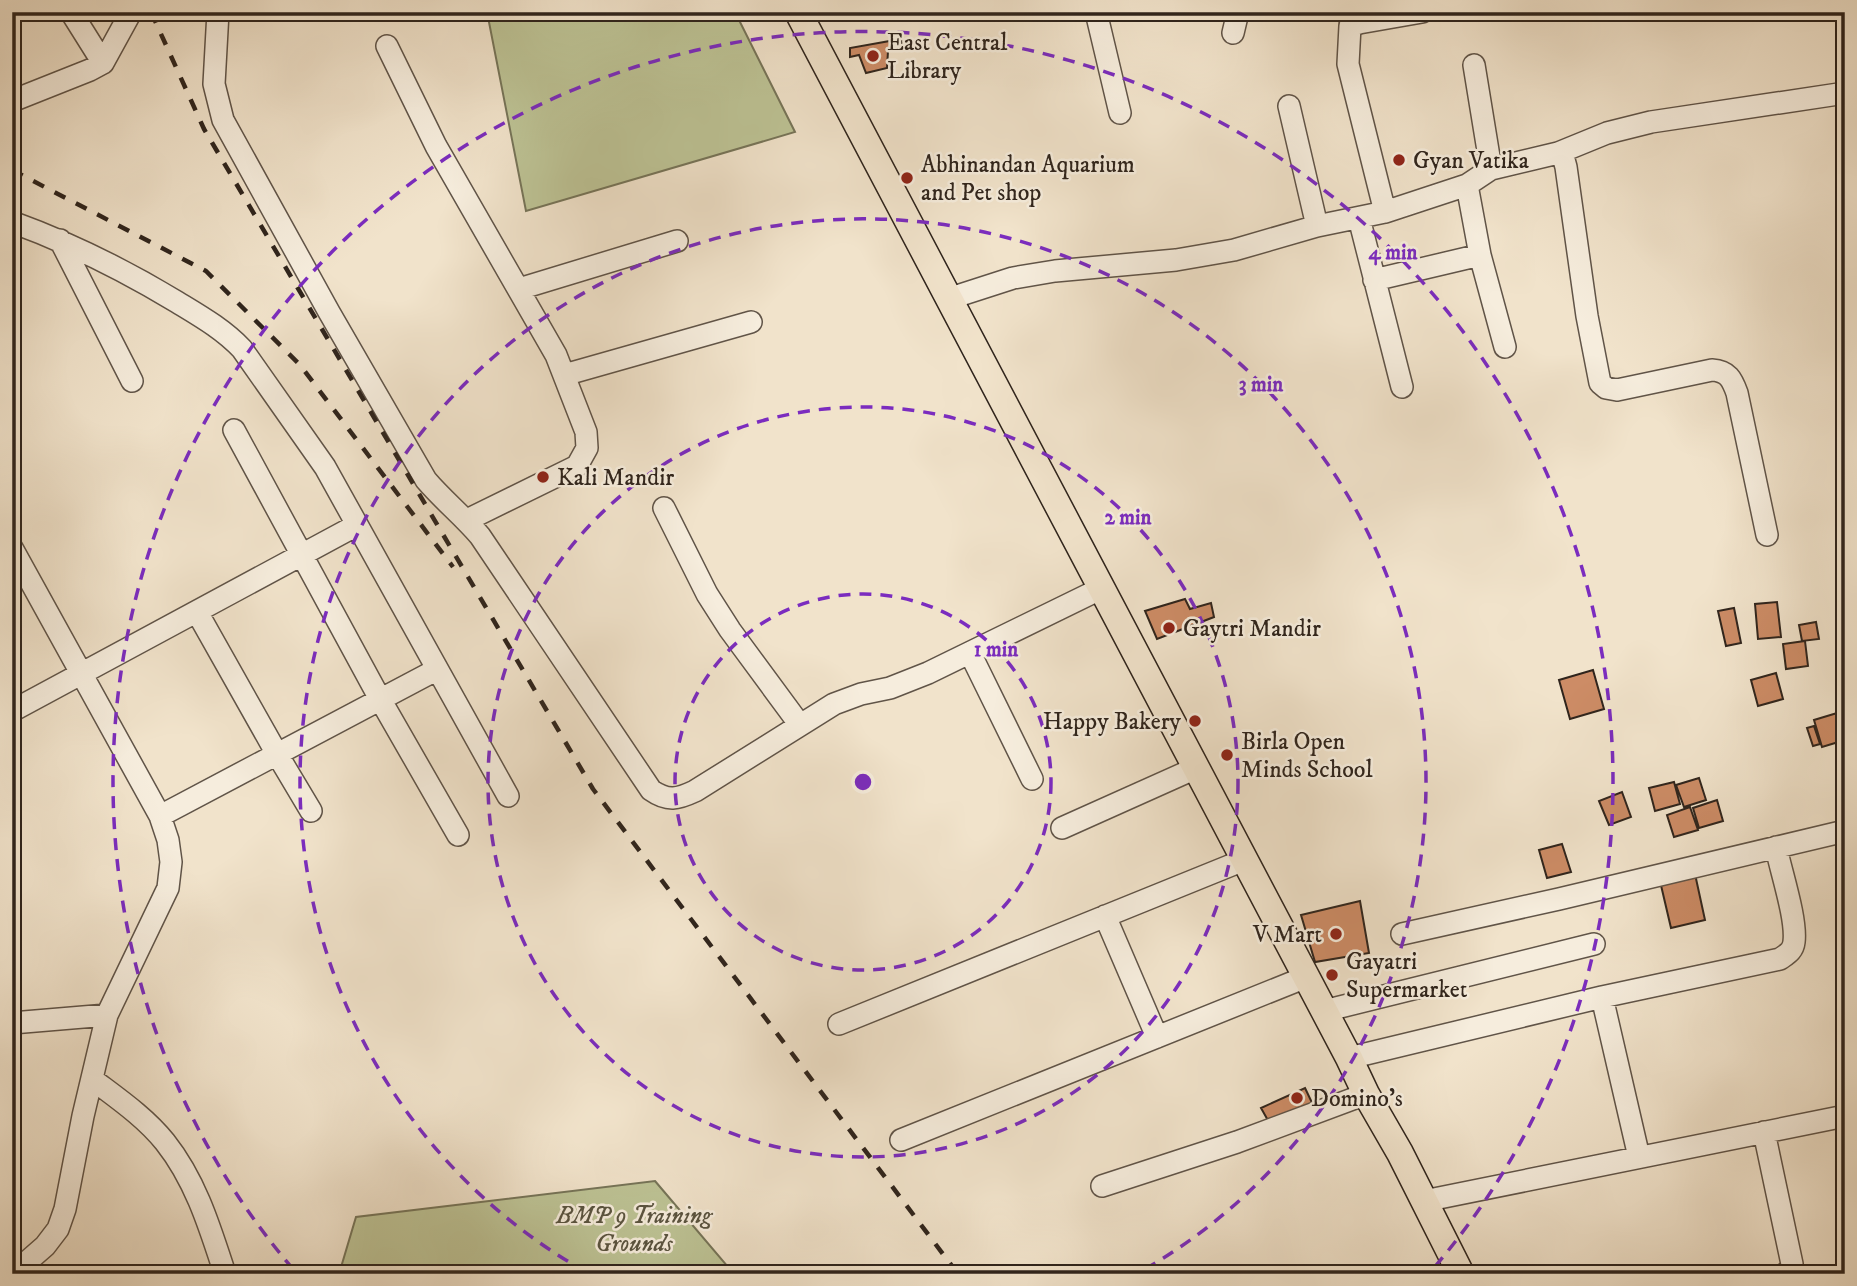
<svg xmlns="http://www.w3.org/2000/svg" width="1857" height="1286" font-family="'IM FELL DW Pica',serif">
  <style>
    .green { fill: #bdc395; stroke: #767458; stroke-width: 2 }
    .building { fill: #cd8c66; stroke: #2f241c; stroke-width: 2 }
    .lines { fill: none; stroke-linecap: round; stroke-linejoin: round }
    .minor-casing { stroke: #605448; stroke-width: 24 }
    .major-casing { stroke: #2f241c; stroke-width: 29 }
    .minor { stroke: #f6eddd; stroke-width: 21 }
    .major { stroke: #f1e3cb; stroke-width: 26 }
    .rail { stroke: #2f241c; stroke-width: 4.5; stroke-dasharray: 12 12; stroke-linecap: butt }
    .ring { fill: none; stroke: #7b2cbf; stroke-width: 3.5; stroke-dasharray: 12 9 }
    .poi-dot { fill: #8f2418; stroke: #f6eddd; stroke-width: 2.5 }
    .labels { text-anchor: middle; stroke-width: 5; stroke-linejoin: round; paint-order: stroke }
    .poi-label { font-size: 24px; fill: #2f241c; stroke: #f6eddd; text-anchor: start }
    .park-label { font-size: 24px; font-style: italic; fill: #5a5440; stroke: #f6eddd }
    .centre { fill: #7b2cbf; stroke: #f6eddd; stroke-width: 3.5 }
    .ring-label { font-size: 21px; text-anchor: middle; font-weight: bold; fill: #7b2cbf; stroke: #f6eddd; stroke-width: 5; stroke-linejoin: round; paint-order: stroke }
  </style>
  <rect width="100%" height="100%" fill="#f1e3cb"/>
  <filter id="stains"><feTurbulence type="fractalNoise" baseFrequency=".00286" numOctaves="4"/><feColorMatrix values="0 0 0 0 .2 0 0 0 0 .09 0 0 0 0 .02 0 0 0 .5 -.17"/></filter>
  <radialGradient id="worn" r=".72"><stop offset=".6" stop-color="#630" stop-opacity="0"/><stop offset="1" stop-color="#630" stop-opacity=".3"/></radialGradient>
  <!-- green -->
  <path class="green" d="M 487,12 L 735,12 L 795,132 L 526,211 Z
    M 655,1181 L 734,1274 L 339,1274 L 356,1217 Z"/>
  <!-- building -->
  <path class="building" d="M 901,39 L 902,46 L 888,51 L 887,68 L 866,73 L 859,55 L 850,57 L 850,48 Z
    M 1185,599 L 1190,609 L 1211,603 L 1214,617 L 1157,639 L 1145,611 Z
    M 1777,602 L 1781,637 L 1758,639 L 1755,604 Z
    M 1734,608 L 1741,643 L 1726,646 L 1718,611 Z
    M 1816,622 L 1819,639 L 1802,641 L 1799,625 Z
    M 1805,641 L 1808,666 L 1786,669 L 1783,644 Z
    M 1593,670 L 1604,709 L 1570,719 L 1559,680 Z
    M 1776,673 L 1783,699 L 1758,706 L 1751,680 Z
    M 1837,713 L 1845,740 L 1822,747 L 1814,720 Z
    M 1814,726 L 1820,744 L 1813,746 L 1807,728 Z
    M 1699,778 L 1706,800 L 1684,807 L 1676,785 Z
    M 1674,782 L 1680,804 L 1655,811 L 1649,788 Z
    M 1622,792 L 1631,817 L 1609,825 L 1599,801 Z
    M 1717,800 L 1723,821 L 1699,828 L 1693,808 Z
    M 1690,807 L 1698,830 L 1674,837 L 1667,815 Z
    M 1562,844 L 1571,872 L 1547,878 L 1539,850 Z
    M 1695,874 L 1705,920 L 1671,928 L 1660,881 Z
    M 1360,901 L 1369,953 L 1315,962 L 1301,915 Z
    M 1305,1088 L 1314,1107 L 1270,1124 L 1261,1108 Z"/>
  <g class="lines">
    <!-- minor casing -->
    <g class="minor-casing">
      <path id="minor" d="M 71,12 L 103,63
        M 218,12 L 214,84 L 223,120 L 329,312 L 426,480 C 443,500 463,516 480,536 L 651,790 C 668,802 678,799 695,791 L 834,704 L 861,694 L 890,688 L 928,673 L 1100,589
        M 1096,12 L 1120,113
        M 1359,23 L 1422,12
        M 1233,33 L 1238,12
        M 387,46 L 436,146 L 556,355 L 586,432 L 587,448 L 577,466 L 467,520
        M 1474,65 L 1491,169
        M 12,101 L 90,70 L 103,63 L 131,12
        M 1289,106 L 1317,226
        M 1558,153 L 1607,133 L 1651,122 L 1845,93
        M 1467,185 L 1480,255 L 1505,347
        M 1385,212 L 1467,185 L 1491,169 L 1558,153 L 1563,156 L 1566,167 L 1587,316 L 1600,383 L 1606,388 L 1617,390 L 1712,370 C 1728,371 1732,379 1737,393 L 1767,535
        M 1359,218 L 1402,387
        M 12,222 C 70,243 124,270 177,302 C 200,316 223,329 242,349 L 325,467 L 508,796
        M 60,240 L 132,381
        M 1374,280 L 1480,255
        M 519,289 L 677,241
        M 951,298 L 1013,278 L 1055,271 L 1176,260 L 1234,250 L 1317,226 L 1385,212 L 1348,64 L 1350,26 L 1359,23 L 1350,12
        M 564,375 L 751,322
        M 234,430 L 380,699 L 458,835
        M 664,508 L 707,594 L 730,630 L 800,725
        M 12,548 L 160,816 L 168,840 L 171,862 L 168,888 L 107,1015 L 83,1116 L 65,1209 L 58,1229 L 45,1246 L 13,1274
        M 197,612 L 277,754 L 311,811
        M 970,653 L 1032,779
        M 12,711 L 357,525
        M 160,816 L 436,670
        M 1062,828 L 1196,768
        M 1105,916 L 1157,1037
        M 1402,934 L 1559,899 L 1845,831
        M 1602,997 L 1639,1157
        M 1324,1011 L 1594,944
        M 12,1023 L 107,1015
        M 839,1024 L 1244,860
        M 1349,1058 L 1602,997 L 1780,959 C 1787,954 1793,951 1794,942 C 1797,919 1781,872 1776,847
        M 92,1079 C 117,1098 145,1117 165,1142 C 196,1181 210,1228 225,1274
        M 1764,1132 L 1792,1264 L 1790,1269 L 1785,1274
        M 901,1140 L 1306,977
        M 1102,1186 L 1237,1142 L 1366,1094
        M 1424,1201 L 1845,1116"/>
    </g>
    <!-- major casing -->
    <g class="major-casing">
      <path id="major" d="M 798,12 C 983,360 1164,710 1349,1058 L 1366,1094 L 1400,1153 L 1461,1274"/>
    </g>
    <!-- minor -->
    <use href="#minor" class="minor"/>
    <!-- major -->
    <use href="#major" class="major"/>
    <!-- rail -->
    <path class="rail" d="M 151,12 L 204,129 L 593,789 L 958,1274
      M 12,170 L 206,271 L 300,365 L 453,567"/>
  </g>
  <!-- distance rings -->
  <g class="ring">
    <circle cx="863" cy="782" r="188"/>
    <circle cx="863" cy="782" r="375"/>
    <path d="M586 1272A563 563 0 1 1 1140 1272"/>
    <path d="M293 1269A750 750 0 1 1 1433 1269"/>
  </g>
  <!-- markers -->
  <g class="poi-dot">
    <circle cx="873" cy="56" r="7"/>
    <circle cx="1399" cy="160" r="7"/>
    <circle cx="907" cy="178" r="7"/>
    <circle cx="543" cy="477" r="7"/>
    <circle cx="1169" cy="628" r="7"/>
    <circle cx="1195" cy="721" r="7"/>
    <circle cx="1227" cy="755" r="7"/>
    <circle cx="1336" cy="934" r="7"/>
    <circle cx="1332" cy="975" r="7"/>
    <circle cx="1297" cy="1098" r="7"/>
  </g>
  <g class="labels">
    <!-- poi labels -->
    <g class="poi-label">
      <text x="887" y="50">East Central<tspan x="887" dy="28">Library</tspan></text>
      <text x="1413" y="168">Gyan Vatika</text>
      <text x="921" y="172">Abhinandan Aquarium<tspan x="921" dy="28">and Pet shop</tspan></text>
      <text x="557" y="485">Kali Mandir</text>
      <text x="1183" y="636">Gaytri Mandir</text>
      <text x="1181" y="729" text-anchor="end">Happy Bakery</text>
      <text x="1241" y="749">Birla Open<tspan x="1241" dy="28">Minds School</tspan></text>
      <text x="1322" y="942" text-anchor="end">V Mart</text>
      <text x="1346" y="969">Gayatri<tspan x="1346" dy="28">Supermarket</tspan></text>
      <text x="1311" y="1106">Domino's</text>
    </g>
    <!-- park labels -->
    <g class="park-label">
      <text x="634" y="1223">BMP 9 Training<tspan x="634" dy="28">Grounds</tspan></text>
    </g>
  </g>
  <circle cx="863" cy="782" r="10" class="centre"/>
  <g class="ring-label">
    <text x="1393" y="259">4 min</text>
    <text x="1261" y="391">3 min</text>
    <text x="1128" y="524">2 min</text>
    <text x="996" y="656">1 min</text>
  </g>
  <!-- margin -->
  <rect width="1857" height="1286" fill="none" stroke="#f1e3cb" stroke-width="42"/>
  <rect x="14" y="14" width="1829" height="1258" fill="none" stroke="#2f241c" stroke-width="3.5"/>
  <rect x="21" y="21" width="1815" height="1244" fill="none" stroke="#2f241c" stroke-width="2"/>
  <rect width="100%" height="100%" filter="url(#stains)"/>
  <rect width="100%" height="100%" fill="url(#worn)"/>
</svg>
